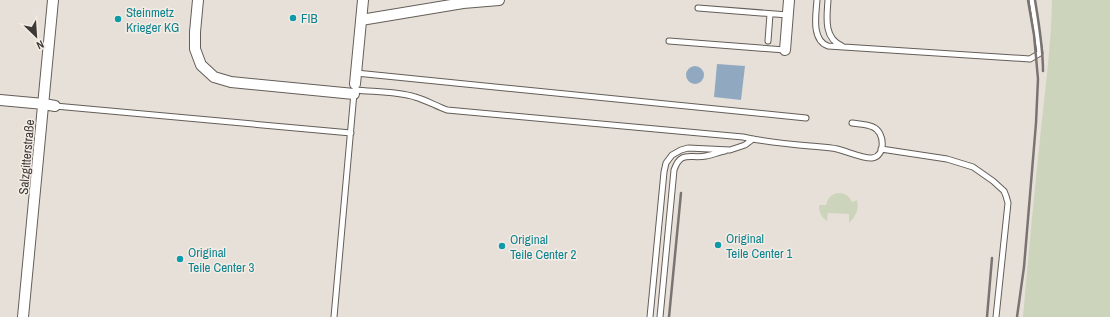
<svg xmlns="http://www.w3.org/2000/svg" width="1110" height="317" font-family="'Archivo Narrow',sans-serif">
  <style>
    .green { fill: #cdd4bc }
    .water { fill: #90a9c1 }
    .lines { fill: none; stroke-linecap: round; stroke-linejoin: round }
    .lane-casing { stroke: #645e58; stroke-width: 7 }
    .street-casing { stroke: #645e58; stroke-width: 12 }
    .lane { stroke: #fff; stroke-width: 5 }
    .street { stroke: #fff; stroke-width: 10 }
    .rail { stroke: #797471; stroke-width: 2.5 }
    .culture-dot { fill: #0f9aa8; stroke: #f4ede6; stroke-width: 1.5 }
    .labels { text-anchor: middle; stroke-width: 3; stroke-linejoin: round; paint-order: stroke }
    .culture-label { font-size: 13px; fill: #0d838f; stroke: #f4ede6; text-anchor: start }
    .street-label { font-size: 13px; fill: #3c3937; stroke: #f4ede6 }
  </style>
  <rect width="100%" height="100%" fill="#e7e0d9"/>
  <!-- green -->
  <path class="green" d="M 1052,0 L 1110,0 L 1110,317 L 1023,317 C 1028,261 1033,204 1039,148 C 1044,99 1051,49 1052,0 Z
    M 838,193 C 845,193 849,196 852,202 L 857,200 C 859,210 856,216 849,223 L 849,214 L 828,213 L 827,221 C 821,217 819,212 819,205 L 826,205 C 828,198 830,195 838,193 Z"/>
  <!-- water -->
  <path class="water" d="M 717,64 L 745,66 L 741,100 L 714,97 Z
    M686 75a9 9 0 1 1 18 0a9 9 0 1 1-18 0Z"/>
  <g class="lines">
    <!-- lane casing -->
    <g class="lane-casing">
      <path id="lane" d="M 817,0 C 816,14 811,40 828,46 L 1030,59 L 1040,53 L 1032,0
        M 828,0 C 827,16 823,38 842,46
        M 698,8 L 788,15
        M 669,41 L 785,50
        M 768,41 L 770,14
        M 356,73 L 806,118
        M 355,90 C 374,92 396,91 415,97 C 426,100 436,106 447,110 L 743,137 C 765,142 787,144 810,146 C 819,147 828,147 837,149 C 846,151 864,159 872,158 C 886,156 885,132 873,127 C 867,124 858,124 852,123
        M 55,106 L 351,133
        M 881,149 L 947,159 L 973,167 L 993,181 L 1004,191 L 1006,196 L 1008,203 L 996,317
        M 334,317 L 354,93
        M 650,317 L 664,172 L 666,163 L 672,155 L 681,150 L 688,148 L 730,150 L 745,145 L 753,139
        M 660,317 L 674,170 C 681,150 690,159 706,156 C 712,155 719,152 725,151"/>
    </g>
    <!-- street casing -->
    <g class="street-casing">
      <path id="street" d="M 198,0 L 195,32 L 195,49 L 201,65 L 214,77 L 231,82 L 354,94
        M 361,20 L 463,3 L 499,0
        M 785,50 L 789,0
        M 355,84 L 363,0
        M 0,100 L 44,104 L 55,106
        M 23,317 L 53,0"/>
    </g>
    <!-- lane -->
    <use href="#lane" class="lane"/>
    <!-- street -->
    <use href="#street" class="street"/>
    <!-- rail -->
    <path class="rail" d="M 1035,0 C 1039,24 1043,47 1043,71
      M 669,317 L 681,193
      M 987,317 L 992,258
      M 1017,317 L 1024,267 L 1036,123 L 1038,79 L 1034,35 L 1028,0"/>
  </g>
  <!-- markers -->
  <g class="culture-dot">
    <circle cx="293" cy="18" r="4"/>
    <circle cx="118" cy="19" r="4"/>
    <circle cx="718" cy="245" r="4"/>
    <circle cx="502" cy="246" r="4"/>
    <circle cx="180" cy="259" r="4"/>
  </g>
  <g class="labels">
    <!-- culture labels -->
    <g class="culture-label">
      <text x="126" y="17">Steinmetz<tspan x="126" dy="15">Krieger KG</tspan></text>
      <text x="301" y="23">FIB</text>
      <text x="726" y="243">Original<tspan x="726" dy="15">Teile Center 1</tspan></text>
      <text x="510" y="244">Original<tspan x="510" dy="15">Teile Center 2</tspan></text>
      <text x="188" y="257">Original<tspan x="188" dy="15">Teile Center 3</tspan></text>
    </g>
    <!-- street labels -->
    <g class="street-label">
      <text transform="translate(26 157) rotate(-85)" y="5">Salzgitterstraße</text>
    </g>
  </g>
  <!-- north arrow -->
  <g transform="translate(36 36) rotate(155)" stroke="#f4ede6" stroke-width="3" paint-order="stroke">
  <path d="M0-3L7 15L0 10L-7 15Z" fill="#3c3937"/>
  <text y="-6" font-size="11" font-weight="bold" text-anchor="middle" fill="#3c3937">N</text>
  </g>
</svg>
